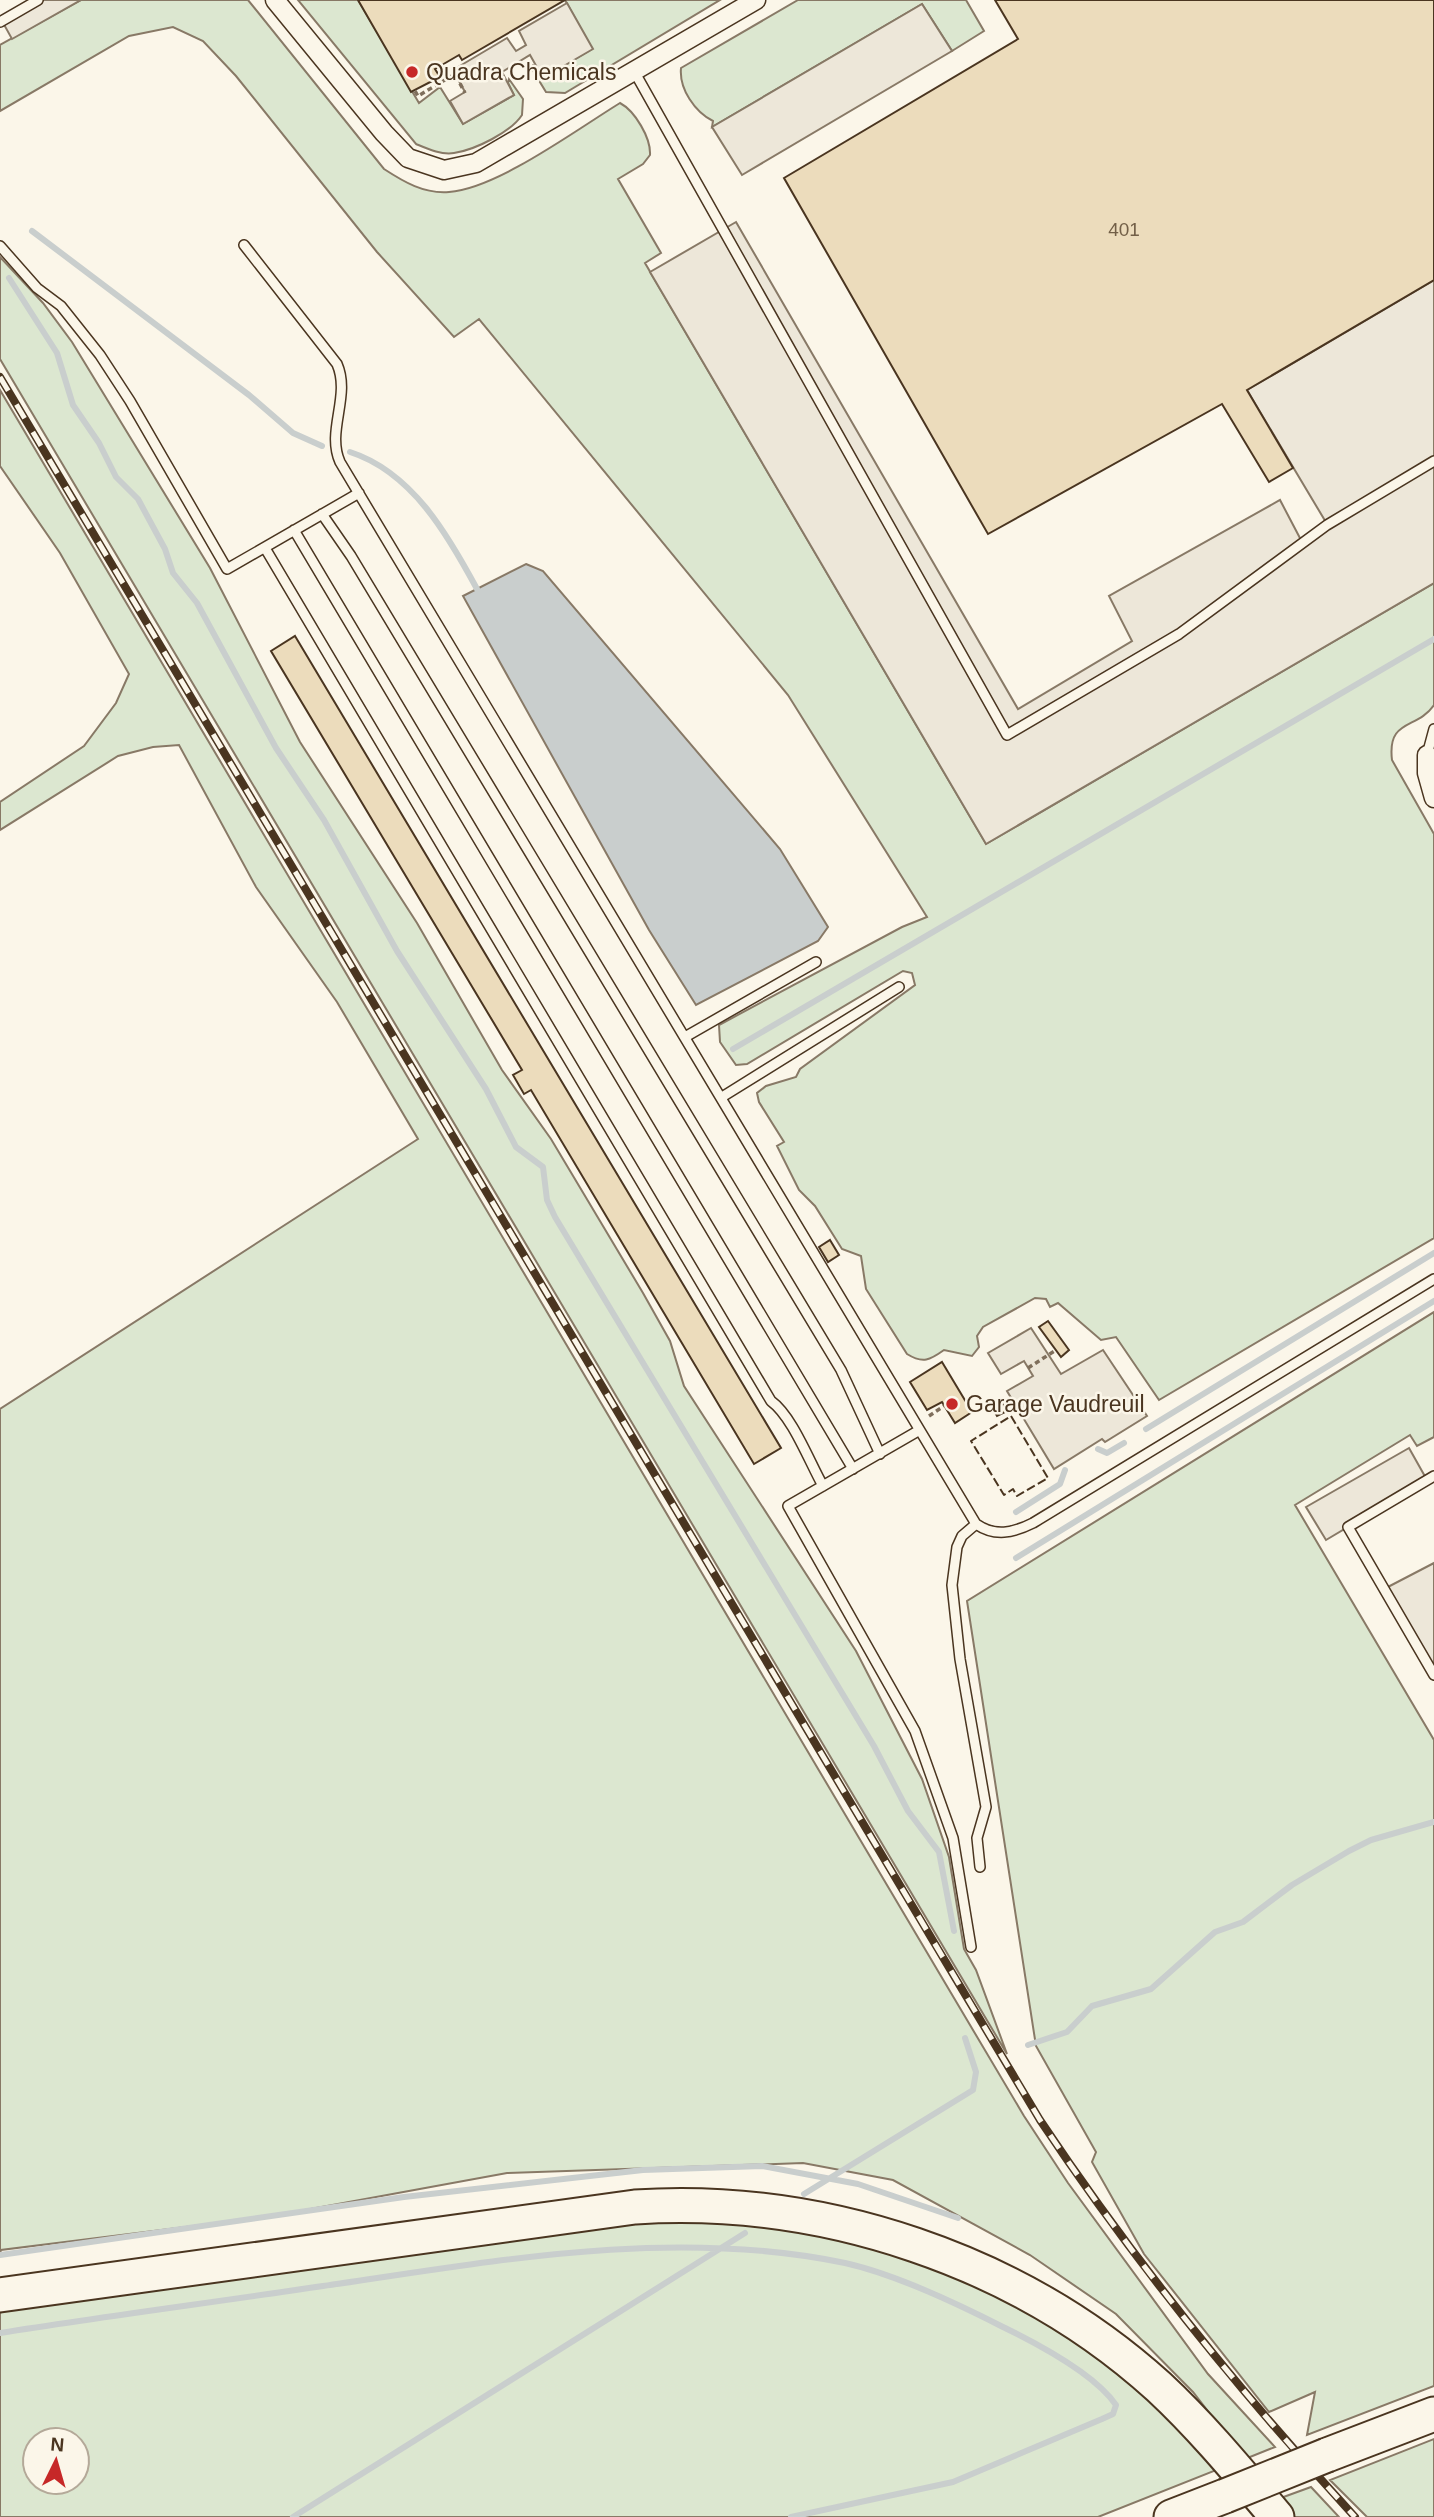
<svg xmlns="http://www.w3.org/2000/svg" width="1434" height="2517" font-family="Arial,sans-serif">
  <style>
    .green { fill: #dce7d0; stroke: #887966; stroke-width: 2; fill-rule: evenodd }
    .parking { fill: #ede7d9; stroke: #887966; stroke-width: 2 }
    .water { fill: #c9cecd; stroke: #887966; stroke-width: 2 }
    .lines { fill: none; stroke-linecap: round; stroke-linejoin: round }
    .stream { stroke: #c9cecd; stroke-width: 6 }
    .building { fill: #ecdcbc; stroke: #4a3520; stroke-width: 2 }
    .lane-casing { stroke: #4a3520; stroke-width: 12 }
    .street-casing { stroke: #4a3520; stroke-width: 21 }
    .highway-casing { stroke: #4a3520; stroke-width: 37 }
    .path { stroke: #7f6f5c; stroke-width: 3.5; stroke-dasharray: 5 3.5; stroke-linecap: butt }
    .lane { stroke: #fbf6e9; stroke-width: 9 }
    .street { stroke: #fbf6e9; stroke-width: 18 }
    .highway { stroke: #fbf6e9; stroke-width: 33 }
    .rail-casing { stroke: #4a3520; stroke-width: 8 }
    .rail { stroke: #fbf6e9; stroke-width: 5; stroke-dasharray: 16; stroke-linecap: butt }
    .highway-bridge-casing { stroke: #4a3520; stroke-width: 37; stroke-linecap: butt }
    .highway-bridge { stroke: #fbf6e9; stroke-width: 33 }
    .fence { stroke: #4a3520; stroke-width: 2; stroke-dasharray: 9 3.5; stroke-linecap: butt }
    .poi-dot { fill: #c62828; stroke: #fbf6e9; stroke-width: 2.5 }
    .labels { text-anchor: middle; stroke-width: 5; stroke-linejoin: round; paint-order: stroke }
    .number-label { font-size: 19px; fill: #725f47 }
    .poi-label { font-size: 23px; fill: #4a3520; stroke: #fbf6e9; text-anchor: start }
  </style>
  <rect width="100%" height="100%" fill="#fbf6e9"/>
  <!-- green -->
  <path class="green" d="M 81,0 L 248,0 L 384,169 C 404,182 424,194 449,192 C 498,188 576,130 620,103 C 635,111 651,138 650,155 L 643,164 L 618,179 L 661,253 L 645,263 L 986,844 L 1434,583 L 1434,705 C 1417,730 1387,718 1392,760 L 1434,834 L 1434,1238 L 1159,1400 L 1116,1337 L 1101,1340 L 1058,1303 L 1050,1307 L 1046,1299 L 1035,1298 L 983,1327 L 977,1336 L 979,1347 L 972,1356 L 944,1350 C 930,1360 923,1364 907,1354 L 866,1289 L 861,1256 L 842,1249 L 815,1206 L 799,1190 L 777,1146 L 784,1142 L 759,1102 L 757,1093 L 766,1086 L 796,1077 L 800,1069 L 915,985 L 912,973 L 903,971 L 747,1064 L 736,1065 L 720,1042 L 719,1025 L 902,927 L 927,917 L 788,695 L 479,319 L 454,337 L 377,252 L 236,76 L 203,41 L 173,27 L 129,36 L 0,111 L 0,45 Z
    M 298,0 L 358,0 L 419,103 L 440,87 L 463,124 L 514,95 L 508,83 L 509,79 L 523,99 L 522,115 C 511,132 475,150 454,153 C 441,155 428,149 416,144 Z
    M 565,0 L 720,0 L 565,93 L 546,92 L 532,69 L 533,65 L 536,65 L 543,78 L 592,49 Z
    M 798,0 L 966,0 L 984,31 L 952,51 L 922,4 L 712,127 L 713,121 C 695,112 679,89 681,68 Z
    M 0,257 L 43,303 L 72,342 L 210,568 L 300,742 L 417,923 L 502,1070 L 551,1139 L 643,1293 L 670,1341 L 684,1386 L 856,1651 L 922,1779 L 949,1857 L 964,1949 L 976,1970 L 1007,2054 L 0,359 Z
    M 0,390 L 1024,2116 L 1068,2183 L 1208,2374 L 1275,2447 L 1245,2459 L 1193,2392 L 1116,2314 L 1030,2255 L 893,2180 L 803,2163 L 507,2173 L 267,2217 L 1,2250 L 0,2254 L 0,1409 L 418,1139 L 337,1002 L 256,887 L 179,745 L 153,747 L 118,756 L 0,830 L 0,802 L 84,746 L 116,703 L 129,674 L 60,553 L 0,466 Z
    M 1434,1312 L 1434,1437 L 1417,1446 L 1410,1435 L 1295,1505 L 1434,1740 L 1434,2386 L 1307,2435 L 1315,2392 L 1269,2412 L 1144,2254 L 1092,2162 L 1096,2152 L 1036,2046 L 967,1601 Z
    M 688,2220 C 729,2224 770,2226 810,2234 C 935,2255 1051,2315 1147,2397 C 1172,2419 1195,2445 1219,2469 L 1098,2517 L 0,2517 L 0,2310 L 638,2222 ZM 35,2440 L 77,2440 L 77,2482 L 35,2482 Z
    M 1434,2439 L 1434,2517 L 1367,2517 L 1330,2480 Z
    M 1311,2487 L 1339,2517 L 1294,2517 L 1278,2499 Z"/>
  <!-- parking -->
  <path class="parking" d="M 39,0 L 81,0 L 12,39 L 2,21 Z
    M 567,3 L 593,49 L 543,78 L 530,55 L 502,72 L 514,95 L 463,124 L 450,101 L 465,92 L 453,70 L 507,38 L 516,51 L 526,45 L 519,31 Z
    M 922,4 L 952,51 L 742,175 L 712,127 Z
    M 736,222 L 1018,709 L 1132,641 L 1109,596 L 1280,500 L 1301,540 L 1327,524 L 1247,390 L 1434,280 L 1434,583 L 986,844 L 650,272 Z
    M 1031,1328 L 1061,1374 L 1103,1350 L 1147,1416 L 1105,1442 L 1102,1439 L 1054,1469 L 1007,1391 L 1033,1376 L 1024,1361 L 1001,1374 L 988,1353 Z
    M 1409,1448 L 1427,1480 L 1326,1540 L 1306,1507 Z
    M 1434,1563 L 1434,1675 L 1384,1589 Z"/>
  <!-- water -->
  <path class="water" d="M 526,564 L 543,571 L 780,849 L 828,927 L 818,941 L 696,1005 L 649,930 L 463,596 Z"/>
  <g class="lines">
    <!-- stream -->
    <path class="stream" d="M 32,231 L 249,395 L 293,433 L 322,446
      M 9,278 L 57,353 L 73,405 L 99,443 L 116,477 L 138,499 L 165,549 L 173,573 L 197,603 L 276,748 L 324,820 L 397,951 L 486,1089 L 516,1147 L 543,1167 L 547,1200 L 555,1217 L 874,1746 L 908,1811 L 939,1852 L 954,1931
      M 350,452 C 412,472 448,535 477,589
      M 733,1049 L 1434,639
      M 1146,1429 L 1434,1253
      M 1098,1449 L 1107,1453 L 1124,1443
      M 1016,1512 L 1060,1484 L 1065,1470
      M 1016,1558 L 1434,1301
      M 1028,2045 L 1067,2032 L 1092,2006 L 1151,1989 L 1215,1932 L 1243,1922 L 1292,1885 L 1349,1851 L 1371,1840 L 1434,1822
      M 804,2194 L 973,2090 L 976,2072 L 965,2038
      M 0,2255 L 404,2197 L 643,2170 L 762,2166 L 858,2184 L 958,2218
      M 0,2333 C 107,2316 216,2302 323,2286 C 494,2261 673,2227 845,2263 C 894,2274 956,2303 1001,2326 C 1036,2343 1094,2373 1116,2405 L 1113,2414 L 1102,2419 L 953,2482 L 791,2517
      M 293,2517 L 745,2233"/>
  </g>
  <!-- building -->
  <path class="building" d="M 358,0 L 565,0 L 462,60 L 459,55 L 435,69 L 440,77 L 411,92 Z
    M 995,0 L 1434,0 L 1434,280 L 1247,390 L 1293,468 L 1269,482 L 1222,404 L 988,534 L 784,178 L 1018,39 Z
    M 295,636 L 781,1448 L 754,1464 L 531,1090 L 524,1094 L 513,1075 L 522,1070 L 271,651 Z
    M 830,1240 L 839,1255 L 828,1262 L 819,1247 Z
    M 1048,1321 L 1069,1350 L 1061,1357 L 1039,1327 Z
    M 942,1362 L 972,1412 L 955,1423 L 942,1402 L 927,1410 L 910,1382 Z
    M 1001,1401 L 1007,1411 L 997,1416 L 992,1407 Z"/>
  <g class="lines">
    <!-- lane casing -->
    <g class="lane-casing">
      <path id="lane" d="M 0,22 L 38,0
        M 634,71 L 1007,735 L 1179,634 L 1327,525 L 1434,461
        M 244,245 L 337,364 C 351,396 326,431 340,462 L 976,1524 C 995,1537 1013,1533 1033,1523 L 1434,1279
        M 0,246 L 37,288 L 61,306 L 100,355 L 130,401 L 227,569 L 359,493
        M 322,514 L 351,556 L 841,1370 L 880,1454
        M 294,530 L 853,1469
        M 265,548 L 771,1401 C 792,1416 809,1461 823,1486
        M 1427,755 L 1434,729
        M 685,1037 L 816,962
        M 722,1097 L 899,987
        M 918,1431 L 788,1506 L 915,1731 L 953,1838 L 971,1947
        M 1434,1476 L 1348,1527 L 1434,1675
        M 976,1524 L 962,1536 L 957,1547 L 952,1585 L 960,1659 L 986,1807 L 977,1838 L 980,1867"/>
    </g>
    <!-- street casing -->
    <g class="street-casing">
      <path id="street" d="M 275,0 L 384,133 L 408,158 L 444,170 L 476,163 L 756,0
        M 1427,755 L 1427,773 L 1434,798"/>
    </g>
    <!-- highway casing -->
    <g class="highway-casing">
      <path id="highway" d="M 0,2295 L 635,2207 C 823,2195 1019,2260 1159,2387 C 1202,2427 1239,2472 1277,2517
        M 1327,2455 L 1434,2414
        M 1171,2517 L 1225,2496"/>
    </g>
    <!-- path -->
    <path class="path" d="M 415,91 L 418,96 L 455,74 L 465,93
      M 1028,1368 L 1056,1350
      M 929,1416 L 944,1406"/>
    <!-- lane -->
    <use href="#lane" class="lane"/>
    <!-- street -->
    <use href="#street" class="street"/>
    <!-- highway -->
    <use href="#highway" class="highway"/>
    <!-- rail casing -->
    <g class="rail-casing">
      <path id="rail" d="M 0,377 L 1040,2120 C 1134,2261 1240,2392 1355,2517"/>
    </g>
    <!-- rail -->
    <use href="#rail" class="rail"/>
    <!-- highway-bridge casing -->
    <g class="highway-bridge-casing">
      <path id="highway-bridge" d="M 1225,2496 L 1327,2455"/>
    </g>
    <!-- highway-bridge -->
    <use href="#highway-bridge" class="highway-bridge"/>
    <!-- fence -->
    <path class="fence" d="M 1011,1416 L 1048,1478 L 1017,1496 L 1013,1489 L 1004,1495 L 971,1441 Z"/>
  </g>
  <!-- markers -->
  <g class="poi-dot">
    <circle cx="412" cy="72" r="7"/>
    <circle cx="952" cy="1404" r="7"/>
  </g>
  <g class="labels">
    <!-- number labels -->
    <g class="number-label">
      <text x="1124" y="236">401</text>
    </g>
    <!-- poi labels -->
    <g class="poi-label">
      <text x="426" y="80">Quadra Chemicals</text>
      <text x="966" y="1412">Garage Vaudreuil</text>
    </g>
  </g>
  <!-- north arrow -->
  <g transform="translate(56 2461) rotate(5)"><circle r="33" fill="#fbf6e9" stroke="#b4a999" stroke-width="2"/>
  <path d="M0-5L12 26L0 18L-12 26Z" fill="#c62828"/>
  <text y="-10" font-size="19" font-weight="bold" text-anchor="middle" fill="#4a3520">N</text>
  </g>
</svg>
